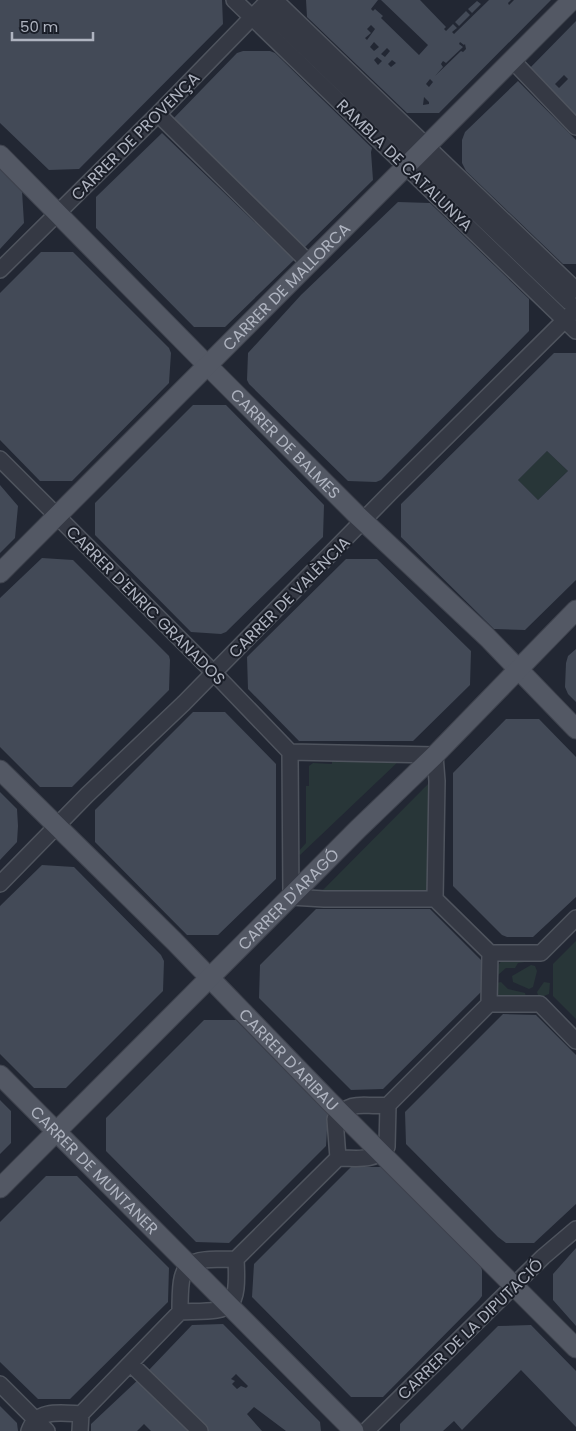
<svg xmlns="http://www.w3.org/2000/svg" width="576" height="1431" font-family="Poppins,sans-serif">
  <style>
    .green { fill: #283638 }
    .building { fill: #434a57; fill-rule: evenodd }
    .lines { fill: none; stroke-linecap: round; stroke-linejoin: round }
    .minor-casing { stroke: #4f545e; stroke-width: 18 }
    .major-casing { stroke: #3e424d; stroke-width: 21 }
    .minor { stroke: #353944; stroke-width: 15 }
    .major { stroke: #535864; stroke-width: 19 }
    .labels { text-anchor: middle; stroke-width: 4; stroke-linejoin: round; paint-order: stroke }
    .street-label { font-size: 16px; fill: #afb4c0; stroke: #1a1e28 }
  </style>
  <rect width="100%" height="100%" fill="#222733"/>
  <!-- green -->
  <path class="green" d="M 547,451 L 568,471 L 538,500 L 518,480 Z
    M 332,758 L 401,759 L 300,855 L 298,852 L 306,843 L 306,786 L 309,786 L 309,766 L 313,763 L 332,764 Z
    M 432,780 L 432,884 L 421,896 L 317,896 Z
    M 576,941 L 576,1019 L 553,996 L 553,964 Z
    M 527,957 L 525,962 L 518,963 L 515,968 L 506,968 L 498,975 L 496,973 L 496,968 L 503,959 Z
    M 531,965 L 535,966 L 537,971 L 533,987 L 529,989 L 513,982 L 512,976 Z
    M 501,982 L 508,989 L 525,993 L 526,997 L 499,999 L 496,994 L 496,983 Z
    M 544,982 L 550,983 L 549,994 L 539,998 L 537,992 Z"/>
  <!-- building -->
  <path class="building" d="M 0,0 L 222,0 L 223,24 L 79,169 L 49,170 L 0,123 Z
    M 306,0 L 378,0 L 371,9 L 373,11 L 375,9 L 383,16 L 381,18 L 419,55 L 428,45 L 381,0 L 420,0 L 446,27 L 444,29 L 446,31 L 453,24 L 457,28 L 452,32 L 454,34 L 489,0 L 511,0 L 508,3 L 509,5 L 514,0 L 551,0 L 439,113 L 407,113 L 307,17 ZM 371,25 L 375,29 L 367,40 L 365,38 L 371,33 L 367,29 ZM 374,42 L 379,47 L 374,51 L 370,47 ZM 460,42 L 464,45 L 465,44 L 466,49 L 463,52 L 461,51 L 435,76 L 443,67 L 441,64 L 443,61 L 446,63 L 463,47 L 459,44 ZM 387,48 L 390,51 L 385,57 L 381,54 ZM 377,57 L 382,61 L 378,65 L 374,60 ZM 392,60 L 396,63 L 391,67 L 388,64 ZM 430,79 L 433,82 L 429,87 L 426,84 ZM 424,97 L 429,102 L 429,104 L 423,105 Z
    M 477,1 L 481,4 L 472,13 L 468,9 Z
    M 466,11 L 470,15 L 459,26 L 455,22 Z
    M 576,21 L 576,121 L 526,72 ZM 564,75 L 568,79 L 559,88 L 555,84 Z
    M 243,51 L 270,51 L 275,53 L 372,148 L 371,152 L 373,180 L 303,249 L 171,121 L 237,53 Z
    M 518,81 L 576,140 L 576,264 L 563,264 L 466,171 L 462,163 L 462,140 L 465,132 Z
    M 162,133 L 294,260 L 225,327 L 194,327 L 96,228 L 96,197 Z
    M 0,169 L 22,191 L 24,223 L 0,249 Z
    M 398,202 L 430,203 L 529,299 L 529,331 L 381,480 L 376,482 L 348,481 L 249,384 L 247,380 L 248,353 L 301,295 Z
    M 41,252 L 73,252 L 169,348 L 171,353 L 169,383 L 72,481 L 40,481 L 0,440 L 0,293 Z
    M 554,353 L 576,353 L 576,580 L 525,630 L 494,629 L 401,537 L 401,504 ZM 547,451 L 568,471 L 538,500 L 518,480 Z
    M 193,405 L 226,405 L 324,505 L 323,537 L 226,632 L 221,634 L 191,632 L 95,535 L 95,503 Z
    M 0,485 L 18,506 L 15,538 L 0,553 Z
    M 42,558 L 73,560 L 169,656 L 170,660 L 169,690 L 72,787 L 40,787 L 0,747 L 0,598 Z
    M 346,559 L 377,559 L 471,651 L 470,685 L 413,741 L 299,741 L 248,689 L 247,657 Z
    M 576,649 L 576,702 L 568,694 L 565,687 L 566,663 L 568,656 Z
    M 193,712 L 225,712 L 276,764 L 276,879 L 218,935 L 187,935 L 95,842 L 95,810 Z
    M 506,719 L 539,719 L 576,757 L 576,897 L 533,937 L 507,937 L 502,935 L 453,886 L 453,773 Z
    M 0,792 L 17,809 L 18,826 L 17,842 L 0,860 Z
    M 42,865 L 74,867 L 161,955 L 164,961 L 163,991 L 66,1088 L 34,1088 L 0,1054 L 0,906 Z
    M 316,909 L 430,909 L 481,960 L 481,992 L 383,1089 L 351,1090 L 259,998 L 260,965 Z
    M 503,1014 L 536,1015 L 576,1055 L 576,1204 L 534,1243 L 506,1243 L 498,1237 L 406,1144 L 405,1112 Z
    M 204,1020 L 236,1020 L 328,1114 L 326,1146 L 229,1243 L 196,1242 L 106,1151 L 106,1118 Z
    M 0,1100 L 11,1111 L 11,1143 L 0,1154 Z
    M 351,1167 L 383,1167 L 480,1265 L 482,1270 L 482,1296 L 479,1300 L 383,1397 L 351,1397 L 252,1297 L 254,1264 Z
    M 46,1176 L 77,1176 L 169,1268 L 168,1302 L 70,1399 L 38,1399 L 0,1362 L 0,1222 Z
    M 576,1248 L 576,1326 L 553,1300 L 553,1274 Z
    M 223,1324 L 320,1422 L 321,1431 L 286,1431 L 254,1407 L 247,1414 L 262,1431 L 206,1431 L 147,1372 L 192,1325 ZM 236,1374 L 248,1386 L 246,1388 L 241,1386 L 237,1389 L 232,1384 L 235,1381 L 231,1379 Z
    M 531,1325 L 576,1371 L 576,1427 L 521,1370 L 462,1430 L 454,1421 L 443,1431 L 400,1431 L 400,1424 L 498,1326 Z
    M 140,1378 L 194,1431 L 151,1431 L 144,1424 L 137,1431 L 91,1431 L 91,1424 Z
    M 0,1406 L 17,1423 L 18,1431 L 0,1431 Z"/>
  <g class="lines">
    <!-- minor casing -->
    <g class="minor-casing">
      <path id="minor" d="M 234,0 L 576,331
        M 275,0 L 576,290
        M 268,12 L 412,151
        M 512,60 L 576,127
        M 158,114 L 310,264
        M 423,162 L 569,302
        M 0,270 L 158,114 L 269,0
        M 0,459 L 214,673 L 290,752
        M 290,752 L 291,897 L 324,899 L 435,899
        M 290,752 L 435,755 L 437,781 L 435,899
        M 0,884 L 87,795 L 184,703 L 392,491 L 576,309
        M 435,899 L 490,953
        M 490,953 L 541,953 L 576,918
        M 489,1004 L 540,1004 L 576,1041
        M 338,1158 L 335,1119 C 353,1098 364,1108 388,1105 L 489,1004 L 490,953
        M 180,1312 C 231,1310 239,1315 236,1259
        M 131,1364 L 200,1431
        M 0,1384 L 47,1431
        M 29,1431 C 37,1408 62,1413 81,1414
        M 80,1431 L 81,1414 L 180,1312 C 180,1259 184,1259 236,1259 L 338,1158 C 358,1158 373,1162 387,1147 L 388,1105
        M 366,1431 L 543,1257 L 576,1229"/>
    </g>
    <!-- major casing -->
    <g class="major-casing">
      <g id="major">
        <path id="s1" d="M 0,155 L 208,366 L 358,516 L 487,637 L 576,729"/>
        <path id="s2" d="M 0,573 L 572,0"/>
        <path id="s3" d="M 0,770 L 174,941 L 329,1101 L 576,1348"/>
        <path id="s4" d="M 0,1075 L 354,1431"/>
        <path id="s5" d="M 0,1188 L 358,829 L 435,755 L 576,610"/>
      </g>
    </g>
    <!-- minor -->
    <use href="#minor" class="minor"/>
    <!-- major -->
    <use href="#major" class="major"/>
  </g>
  <g class="labels">
    <!-- street labels -->
    <g class="street-label">
      <text transform="translate(135 136) rotate(-45)" y="6">CARRER DE PROVENÇA</text>
      <text transform="translate(405 165) rotate(44)" y="6">RAMBLA DE CATALUNYA</text>
      <text dy="6" stroke="none"><textPath href="#s2" startOffset="405">CARRER DE MALLORCA</textPath></text>
      <text dy="6" stroke="none"><textPath href="#s1" startOffset="406">CARRER DE BALMES</textPath></text>
      <text transform="translate(289 597) rotate(-45)" y="6">CARRER DE VALÈNCIA</text>
      <text transform="translate(146 605) rotate(45)" y="6">CARRER D'ENRIC GRANADOS</text>
      <text dy="6" stroke="none"><textPath href="#s5" startOffset="408">CARRER D'ARAGÓ</textPath></text>
      <text dy="6" stroke="none"><textPath href="#s3" startOffset="409">CARRER D'ARIBAU</textPath></text>
      <text dy="6" stroke="none"><textPath href="#s4" startOffset="134">CARRER DE MUNTANER</textPath></text>
      <text transform="translate(470 1329) rotate(-44)" y="6">CARRER DE LA DIPUTACIÓ</text>
    </g>
  </g>
  <!-- scale -->
  <path d="M12 32v8h81v-8" fill="none" stroke="#afb4c0" stroke-width="2.5"/>
  <text x="20" y="32" font-size="15" fill="#afb4c0" stroke="#1a1e28" stroke-width="4" paint-order="stroke">50 m</text>
</svg>
